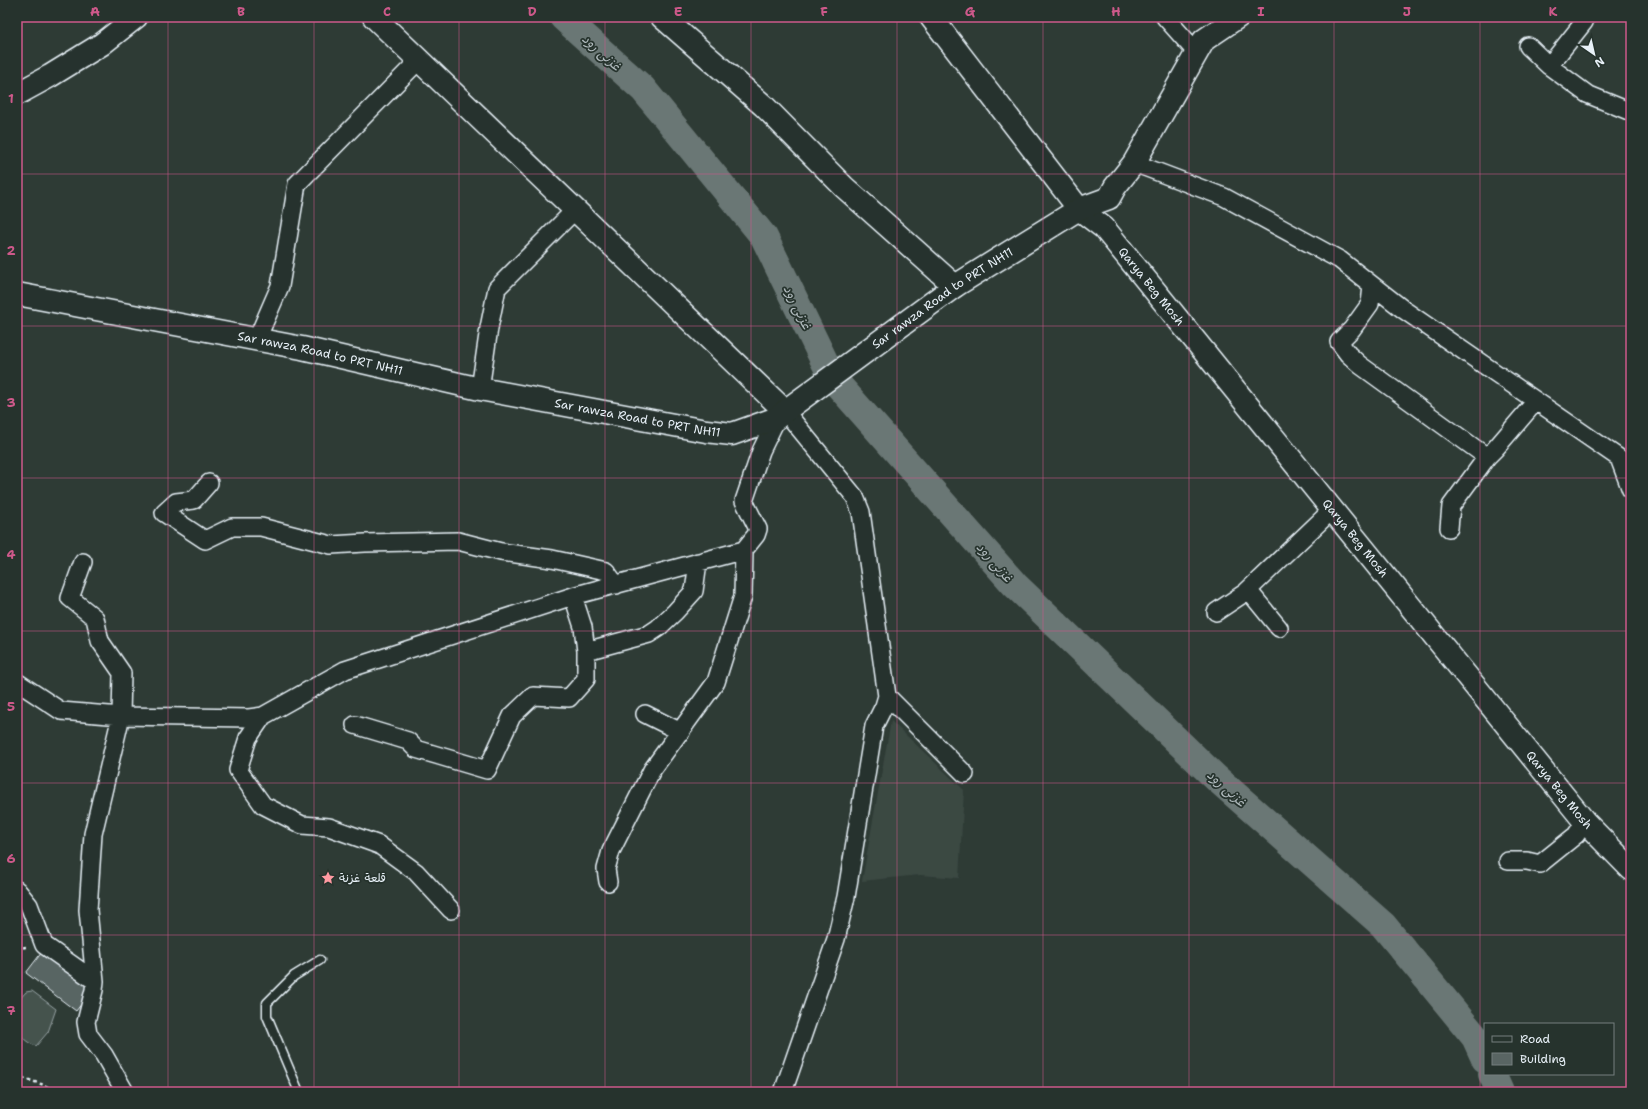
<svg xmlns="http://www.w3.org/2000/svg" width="1648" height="1109" font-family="'Shantell Sans','Playpen Sans Arabic',sans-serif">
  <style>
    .built { fill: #3b4843 }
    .green { fill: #45524e; stroke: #96a2a3 }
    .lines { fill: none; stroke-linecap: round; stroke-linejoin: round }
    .river { stroke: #6b7775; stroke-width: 28 }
    .building { fill: #596563; stroke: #e8f1f8 }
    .lane-casing { stroke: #e8f1f8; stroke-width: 11 }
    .street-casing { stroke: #e8f1f8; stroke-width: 20 }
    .secondary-casing { stroke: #e8f1f8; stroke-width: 25 }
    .path { stroke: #e8f1f8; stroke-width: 2.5; stroke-dasharray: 3 3; stroke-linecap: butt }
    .lane { stroke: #26332d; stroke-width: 8 }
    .street { stroke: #26332d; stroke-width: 17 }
    .secondary { stroke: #26332d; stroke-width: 22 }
    .grid { fill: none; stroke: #cd598a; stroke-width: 1; stroke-opacity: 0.55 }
    .labels { text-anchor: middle; stroke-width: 3.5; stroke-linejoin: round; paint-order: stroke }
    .street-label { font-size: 12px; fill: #e8f1f8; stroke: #26332d }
    .poi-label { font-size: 12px; fill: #e8f1f8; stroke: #26332d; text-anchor: start }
    .water-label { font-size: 13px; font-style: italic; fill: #b0babd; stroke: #26332d }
    .neatline { fill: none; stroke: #cd598a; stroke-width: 1.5 }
    .grid-label { font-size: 13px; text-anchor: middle; font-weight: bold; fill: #cd598a }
  </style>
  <rect width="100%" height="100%" fill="#2e3b35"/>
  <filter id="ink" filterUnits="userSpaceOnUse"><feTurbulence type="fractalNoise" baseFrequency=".025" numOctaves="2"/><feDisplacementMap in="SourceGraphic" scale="8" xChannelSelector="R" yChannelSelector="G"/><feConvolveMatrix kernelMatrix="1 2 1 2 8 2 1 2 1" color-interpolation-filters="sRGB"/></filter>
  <g filter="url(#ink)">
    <!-- built -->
    <path class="built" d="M 891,721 L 964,790 L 959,878 L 920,875 L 862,881 Z"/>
    <!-- green -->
    <path class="green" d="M 32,991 L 56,1009 L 48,1032 L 36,1046 C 14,1038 17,1022 17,1002 L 26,992 Z"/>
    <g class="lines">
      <!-- river -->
      <path class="river" d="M 563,17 L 643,89 L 764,237 L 833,379 L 1015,585 L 1216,778 L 1383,925 L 1475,1037 L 1485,1059
        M 1492,1074 L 1500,1092"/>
    </g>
    <!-- building -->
    <path class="building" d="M 42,952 L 92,990 L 76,1011 L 26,973 Z"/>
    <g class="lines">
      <!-- lane casing -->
      <g class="lane-casing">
        <path id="lane" d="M 299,1092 L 267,1016 L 267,1003 L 294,976 L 320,960"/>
      </g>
      <!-- street casing -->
      <g class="street-casing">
        <path id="street" d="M 1165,17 L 1197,53
          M 1528,46 L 1549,66 L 1587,94 L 1631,112
          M 1549,66 L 1584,22 L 1586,17
          M 1134,163 L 1224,197 L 1340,260 L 1404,310 L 1619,458 L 1631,490
          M 1372,286 L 1370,304 L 1352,329 L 1339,342 L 1348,354 L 1360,365 L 1487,457
          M 257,339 L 280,286 L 297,184 L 419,60
          M 480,389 L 489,328 L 497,288 L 575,210
          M 209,483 L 194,500 L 176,502 L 164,513 L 205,540 L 232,527 L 261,527 L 331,545 L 365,543 L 458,541 L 501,552 L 552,559 L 606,571 L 616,585
          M 1449,528 L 1451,506 L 1487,457 L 1495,449 L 1536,401
          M 83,562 L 70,598 L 95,618 L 100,641 L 122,673 L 121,716 L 93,834 L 88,910 L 95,981 L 94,990 L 86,1022 L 88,1034 L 104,1055 L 125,1092
          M 1248,590 L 1279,628
          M 1216,612 L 1246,592 L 1332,510
          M 586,651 L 649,634 L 658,628 L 675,612 L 694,591 L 698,562
          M 17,682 L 61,711 L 121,716 L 249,718 L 263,716 L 345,670 L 573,596 L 744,550
          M 887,696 L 965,774
          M 645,714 L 681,732
          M 263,716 L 248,738 L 238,770 L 263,805 L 302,825 L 329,827 L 379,845 L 416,872 L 451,910
          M 355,725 L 408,741 L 416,749 L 487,770 L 512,716 L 533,696 L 569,698 L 586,679 L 586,651 L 583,627 L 573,596
          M 1508,861 L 1527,861 L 1540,864 L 1576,835 L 1585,822
          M 608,882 L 606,869 L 611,851 L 652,770 L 716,682 L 743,596 L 744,550 L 756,535 L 758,529 L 744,501 L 761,451 L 777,418
          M 17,890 L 29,905 L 44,945 L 95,981
          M 783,1092 L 836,939 L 846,897 L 874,726 L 884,706 L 887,696 L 861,512 L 855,497 L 785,411"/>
      </g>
      <!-- secondary casing -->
      <g class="secondary-casing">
        <g id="secondary">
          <path d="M 374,17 L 785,411"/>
          <path d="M 662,17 L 764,106 L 844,187 L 955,286"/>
          <path id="s1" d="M 931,17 L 1079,209 L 1104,228 L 1585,822 L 1631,869"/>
          <path d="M 17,94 L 50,76 L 102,44 L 136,17"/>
          <path id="s2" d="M 17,294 L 302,348 L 480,389 L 706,431 L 732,434 L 777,418 L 785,411 L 955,286 L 1079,209 L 1109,198 L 1115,187 L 1134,163 L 1204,40 L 1238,17"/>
        </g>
      </g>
      <!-- path -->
      <path class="path" d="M 17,948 L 27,947
        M 17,1076 L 44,1085 L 57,1092"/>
      <!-- lane -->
      <use href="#lane" class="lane"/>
      <!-- street -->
      <use href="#street" class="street"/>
      <!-- secondary -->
      <use href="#secondary" class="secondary"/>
    </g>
  </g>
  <!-- grid -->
  <path class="grid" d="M 168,17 L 168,1092M 314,17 L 314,1092M 459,17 L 459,1092M 605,17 L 605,1092M 751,17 L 751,1092M 897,17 L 897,1092M 1043,17 L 1043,1092M 1189,17 L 1189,1092M 1334,17 L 1334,1092M 1480,17 L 1480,1092M 17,174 L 1631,174M 17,326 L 1631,326M 17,478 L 1631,478M 17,631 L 1631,631M 17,783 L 1631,783M 17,935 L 1631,935"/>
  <!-- icons -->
  <defs>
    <g id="sight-bare" transform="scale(1.08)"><path d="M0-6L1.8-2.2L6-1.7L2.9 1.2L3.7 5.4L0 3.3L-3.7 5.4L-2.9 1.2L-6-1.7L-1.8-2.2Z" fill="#ff9aa2" stroke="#26332d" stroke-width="2.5" paint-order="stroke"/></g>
  </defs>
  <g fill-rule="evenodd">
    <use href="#sight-bare" x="328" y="878"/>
  </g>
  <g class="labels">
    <!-- street labels -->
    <g class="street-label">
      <text dy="4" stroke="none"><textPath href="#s1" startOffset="349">Qarya Beg Mosh</textPath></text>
      <text dy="4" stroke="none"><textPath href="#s2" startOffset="981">Sar rawza Road to PRT NH11</textPath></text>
      <text dy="4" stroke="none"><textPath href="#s2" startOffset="309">Sar rawza Road to PRT NH11</textPath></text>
      <text dy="4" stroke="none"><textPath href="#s2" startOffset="633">Sar rawza Road to PRT NH11</textPath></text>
      <text dy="4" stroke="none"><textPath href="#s1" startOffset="673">Qarya Beg Mosh</textPath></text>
      <text dy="4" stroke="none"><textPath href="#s1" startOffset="997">Qarya Beg Mosh</textPath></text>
    </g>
    <!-- poi labels -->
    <g class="poi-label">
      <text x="339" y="882">قلعة غزنة</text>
    </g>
    <!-- water labels -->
    <g class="water-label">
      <text transform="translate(602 52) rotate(42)" y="5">غزنی رود</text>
      <text transform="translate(798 307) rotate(64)" y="5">غزنی رود</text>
      <text transform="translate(995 562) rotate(49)" y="5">غزنی رود</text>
      <text transform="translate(1227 788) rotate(42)" y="5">غزنی رود</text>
    </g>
  </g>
  <!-- margin -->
  <rect width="1648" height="1109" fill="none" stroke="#26332d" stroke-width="44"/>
  <!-- legend -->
  <rect x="1484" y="1023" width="130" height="52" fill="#26332d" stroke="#747f7e"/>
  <rect x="1492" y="1036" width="20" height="6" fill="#26332d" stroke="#747f7e"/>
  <text x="1520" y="1043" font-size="12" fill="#e8f1f8">Road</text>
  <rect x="1492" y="1053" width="20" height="12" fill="#596563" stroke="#747f7e"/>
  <text x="1520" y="1063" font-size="12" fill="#e8f1f8">Building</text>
  <!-- north arrow -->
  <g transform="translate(1594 54) rotate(146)" stroke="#26332d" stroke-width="3" paint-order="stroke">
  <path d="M0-3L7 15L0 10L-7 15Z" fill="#e8f1f8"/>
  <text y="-6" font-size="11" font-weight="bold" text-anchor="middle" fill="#e8f1f8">N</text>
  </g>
  <rect x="22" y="22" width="1604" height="1065" class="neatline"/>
  <g class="grid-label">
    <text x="95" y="16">A</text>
    <text x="241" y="16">B</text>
    <text x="387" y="16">C</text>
    <text x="532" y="16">D</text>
    <text x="678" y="16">E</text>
    <text x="824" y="16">F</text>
    <text x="970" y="16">G</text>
    <text x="1116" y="16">H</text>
    <text x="1261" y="16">I</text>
    <text x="1407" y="16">J</text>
    <text x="1553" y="16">K</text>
    <text x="11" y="103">1</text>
    <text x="11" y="255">2</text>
    <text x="11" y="407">3</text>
    <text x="11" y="559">4</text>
    <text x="11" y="711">5</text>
    <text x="11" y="863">6</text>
    <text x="11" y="1015">7</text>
  </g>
</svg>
